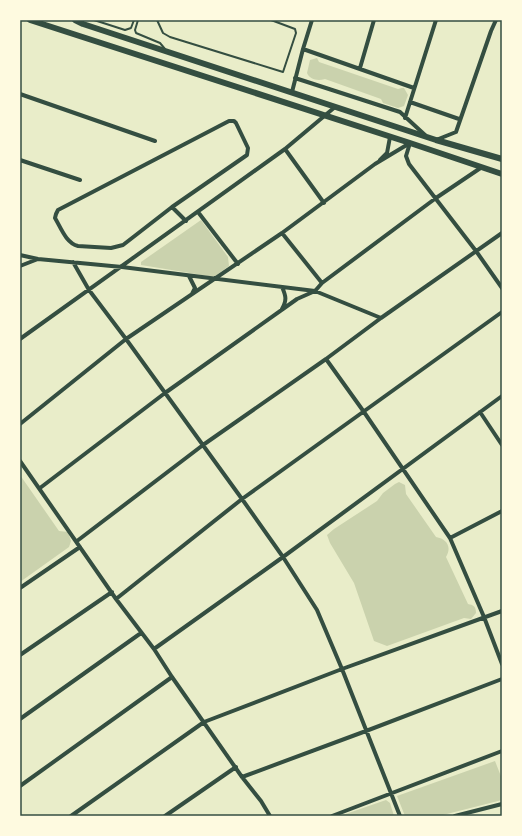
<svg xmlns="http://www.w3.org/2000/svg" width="522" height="836" font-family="Raleway,sans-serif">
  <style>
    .green { fill: #cad2ad }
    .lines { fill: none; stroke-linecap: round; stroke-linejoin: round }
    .service { stroke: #344e41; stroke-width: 2 }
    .minor { stroke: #344e41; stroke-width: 4 }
    .primary { stroke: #344e41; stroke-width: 6 }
    .neatline { fill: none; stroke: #344e41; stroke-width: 1.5 }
  </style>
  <rect width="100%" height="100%" fill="#e9edc9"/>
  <!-- green -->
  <path class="green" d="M 317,58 L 319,62 L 398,89 L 402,88 L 404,88 L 408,95 L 404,106 L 398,108 L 383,103 L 381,99 L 325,79 C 318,81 310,80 307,73 L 310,60 Z
    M 201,220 L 228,257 L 229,266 L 214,277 L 141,265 L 141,262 Z
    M 20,475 L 59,531 L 68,532 L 71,541 L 69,547 L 20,582 Z
    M 399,482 L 405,485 L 406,494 L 436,537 C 447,539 452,547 446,557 L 468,604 C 473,605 476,606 476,613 L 471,619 L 464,618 L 387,646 L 374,641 L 354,583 L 330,543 L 327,535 L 334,529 L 377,501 L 383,493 L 395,484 Z
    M 495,761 L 502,779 L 502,800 L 439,816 L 405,816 L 397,796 Z
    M 386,800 L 390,803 L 394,816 L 340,816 Z"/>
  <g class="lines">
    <!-- service -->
    <path class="service" d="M 94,20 L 125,30 L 131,28 L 134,20
      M 138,20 L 135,30 L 136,33 L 160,43 L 165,49
      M 157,20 L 163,33 L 170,37 L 283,72 L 296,33 L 295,29 L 271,20"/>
    <!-- minor -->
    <path class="minor" d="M 303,49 L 414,88
      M 360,68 L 374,20
      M 295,78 L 400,112 L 425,135
      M 292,92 L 303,49 L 312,20
      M 20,94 L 155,141
      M 410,102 L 459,119
      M 405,118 L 436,20
      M 229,121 L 234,121 L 236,123 L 248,148 L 247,155 L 172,207 L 123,245 L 111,248 L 78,246 C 66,243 61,228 55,218 L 56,214 L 58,210 Z
      M 436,140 L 456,132 L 491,31 L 496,20
      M 410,143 L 406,156 L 409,164 L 476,251 L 502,288
      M 285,149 L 324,203
      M 20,160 L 80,180
      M 380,160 L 387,153 L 390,137
      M 172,207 L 186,221
      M 198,212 L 238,264
      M 282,233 L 322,283
      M 20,255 L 38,259 L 122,267 L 315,291 L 381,318
      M 73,262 L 89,290 L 126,339 L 242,499 L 283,557 L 317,610 L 342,669 L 400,816
      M 20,266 L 38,259
      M 189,276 L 195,288 L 192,294
      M 282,287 C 286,296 287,300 282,309
      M 20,339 L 285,149 L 335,107
      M 326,359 L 364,412 L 450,538 L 484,617 L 502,664
      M 480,412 L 502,445
      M 20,424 L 126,339 L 282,233 L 375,164 L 410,143
      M 20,461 L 116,599 L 154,649 L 172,677 L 242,777 L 261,801 L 270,816
      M 40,488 L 165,393 L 297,299 L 315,291 L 322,283 L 436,198 L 482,167
      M 450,538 L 502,511
      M 77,541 L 203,445 L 326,359 L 381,318 L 502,233
      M 20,588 L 80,547
      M 116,599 L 242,499 L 502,312
      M 154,649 L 283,557 L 502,396
      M 20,655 L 112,592
      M 20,719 L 141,633
      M 242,777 L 366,731 L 502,679
      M 20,786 L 172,677
      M 71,816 L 204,722 L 342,669 L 502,611
      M 165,816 L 236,767
      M 332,816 L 502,751
      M 455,816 L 502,804"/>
    <!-- primary -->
    <path class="primary" d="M 30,20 L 410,143 L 502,174
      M 75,20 L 83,24 L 436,140 L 502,159"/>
  </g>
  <!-- border -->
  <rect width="522" height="836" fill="none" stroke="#fefae0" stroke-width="42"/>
  <rect x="21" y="21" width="480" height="794" class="neatline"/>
</svg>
